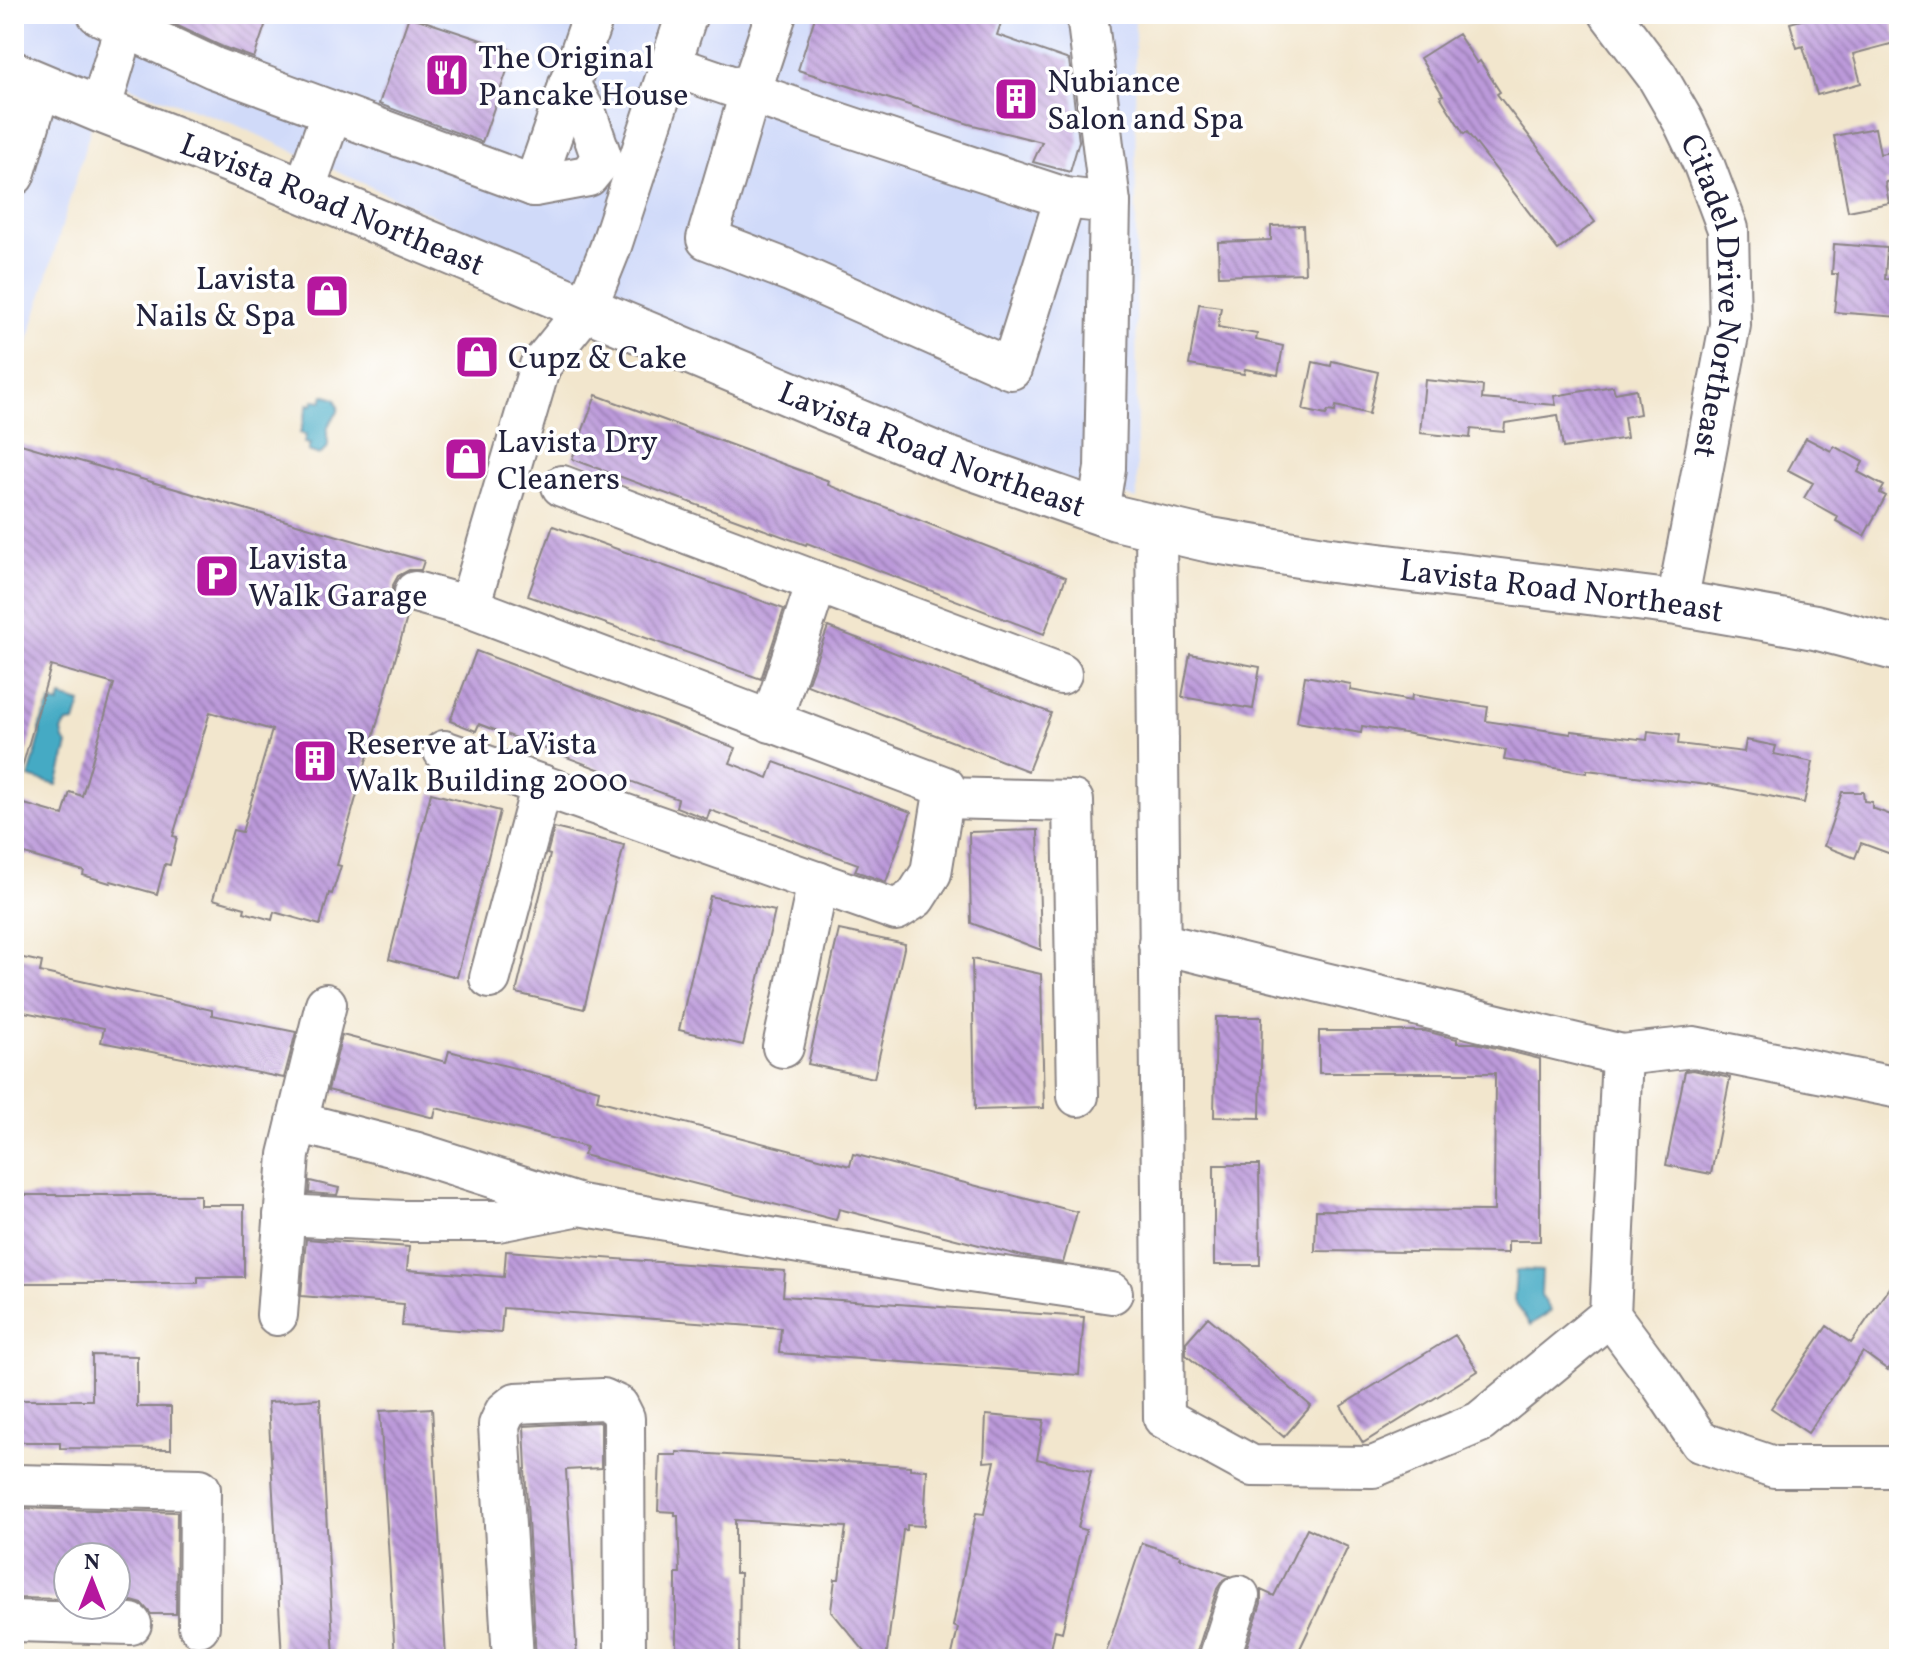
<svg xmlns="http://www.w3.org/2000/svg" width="1913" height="1673" font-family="Vollkorn,serif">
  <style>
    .built { fill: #d0daf9 }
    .water { fill: #44aac4; stroke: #336680; stroke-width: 2 }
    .building { fill: url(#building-back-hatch) }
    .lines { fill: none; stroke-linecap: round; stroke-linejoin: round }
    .minor-casing { stroke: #8a8484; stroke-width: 44 }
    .major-casing { stroke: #8a8484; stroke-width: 48 }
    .minor { stroke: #fff; stroke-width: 40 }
    .major { stroke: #fff; stroke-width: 44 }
    .labels { text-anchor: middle; stroke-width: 7; stroke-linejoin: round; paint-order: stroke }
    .poi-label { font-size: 32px; fill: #22223b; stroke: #fff; text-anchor: start }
    .street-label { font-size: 32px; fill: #22223b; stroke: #fff }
  </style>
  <defs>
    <pattern id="building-back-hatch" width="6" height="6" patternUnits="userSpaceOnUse" patternTransform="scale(2)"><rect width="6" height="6" fill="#bc9ada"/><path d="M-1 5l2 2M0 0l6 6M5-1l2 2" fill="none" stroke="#987db2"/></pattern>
  </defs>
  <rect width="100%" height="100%" fill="#fff"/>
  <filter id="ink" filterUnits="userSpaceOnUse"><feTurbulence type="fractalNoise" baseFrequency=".0125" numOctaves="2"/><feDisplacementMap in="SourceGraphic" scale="16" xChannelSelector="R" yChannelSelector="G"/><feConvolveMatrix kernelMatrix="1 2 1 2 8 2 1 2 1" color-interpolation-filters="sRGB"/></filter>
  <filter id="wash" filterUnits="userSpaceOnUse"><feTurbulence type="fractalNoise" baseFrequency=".006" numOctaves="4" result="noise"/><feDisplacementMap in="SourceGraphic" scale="32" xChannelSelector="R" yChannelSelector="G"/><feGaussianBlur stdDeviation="1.8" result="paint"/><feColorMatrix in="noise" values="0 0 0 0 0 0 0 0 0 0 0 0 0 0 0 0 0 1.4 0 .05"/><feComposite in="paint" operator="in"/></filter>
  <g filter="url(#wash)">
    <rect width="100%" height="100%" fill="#f2e6cd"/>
    <!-- built -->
    <path class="built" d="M 14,14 L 1135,14 L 1137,499 L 930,444 L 230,122 L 105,79 L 14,390 Z"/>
    <!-- water -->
    <path class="water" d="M 324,395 L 335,399 C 344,416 332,414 328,427 C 323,440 336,445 319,455 L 308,451 L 310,444 L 304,443 L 306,435 L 300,433 L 308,404 L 312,405 L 314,400 L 322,401 Z
      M 61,697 L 81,703 L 75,722 L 67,723 L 62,731 L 64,740 L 68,745 L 57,785 L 29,777 L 40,737 L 40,725 L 51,702 L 59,704 Z
      M 1520,1270 L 1542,1271 L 1541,1295 L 1551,1311 L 1530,1325 L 1514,1300 L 1516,1271 Z"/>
    <g id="blocks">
      <!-- building -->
      <path class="building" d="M 152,14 L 269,14 L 254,58 L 223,47 Z
        M 816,14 L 1004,14 L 997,35 L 1069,60 L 1079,141 L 1070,172 L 1033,162 L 1042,142 L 969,124 L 798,70 Z
        M 1823,14 L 1890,14 L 1898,42 L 1853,54 L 1861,83 L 1817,95 L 1803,46 L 1797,48 L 1790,23 Z
        M 409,16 L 514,51 L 482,142 L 379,104 Z
        M 1458,34 L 1477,63 L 1480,61 L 1500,92 L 1497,94 L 1595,222 L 1558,250 L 1467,132 L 1464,134 L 1440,96 L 1443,95 L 1420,58 Z
        M 1875,128 L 1880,154 L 1899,150 L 1899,180 L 1885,182 L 1889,203 L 1848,211 L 1834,136 Z
        M 1303,225 L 1305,273 L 1219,276 L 1218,242 L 1271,240 L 1271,226 Z
        M 1834,244 L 1887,248 L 1885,279 L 1899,280 L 1899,317 L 1834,312 L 1838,274 L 1832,274 Z
        M 1199,304 L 1221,307 L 1218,327 L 1257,334 L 1256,340 L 1283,346 L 1278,375 L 1245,369 L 1244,374 L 1189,365 Z
        M 1332,361 L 1378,372 L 1369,414 L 1336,406 L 1335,412 L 1328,411 L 1326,415 L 1303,410 L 1313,362 L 1331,366 Z
        M 1425,380 L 1483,386 L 1482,399 L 1556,405 L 1554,396 L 1613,386 L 1615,393 L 1636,389 L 1640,414 L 1624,417 L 1627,438 L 1563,448 L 1558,415 L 1505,423 L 1504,432 L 1471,429 L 1470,438 L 1420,433 Z
        M 596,395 L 829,481 L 828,485 L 1066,577 L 1044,634 L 807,543 L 806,545 L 572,459 Z
        M 1806,438 L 1831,451 L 1834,446 L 1863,462 L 1858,472 L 1884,486 L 1880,493 L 1886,496 L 1864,536 L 1836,521 L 1838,517 L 1804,498 L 1813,483 L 1788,470 Z
        M 14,442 L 424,561 L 421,570 L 409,570 L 398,576 L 393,585 L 393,598 L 399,609 L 408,614 L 337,865 L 341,866 L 332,894 L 329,893 L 320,925 L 274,912 L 272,920 L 244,912 L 245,908 L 213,899 L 233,830 L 242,832 L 272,730 L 210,712 L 173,836 L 177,837 L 170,865 L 165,864 L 157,894 L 111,881 L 110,883 L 83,875 L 84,871 L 14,851 L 14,801 L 63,815 L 70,792 L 82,796 L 114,684 L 51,666 L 21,771 L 14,770 Z
        M 553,526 L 784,609 L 761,679 L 528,596 Z
        M 828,627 L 1051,713 L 1028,771 L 807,685 Z
        M 476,651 L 736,748 L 730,763 L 768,778 L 774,762 L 911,812 L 886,882 L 855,871 L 858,864 L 710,810 L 707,819 L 676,807 L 678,799 L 479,724 L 476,731 L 450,721 Z
        M 1190,654 L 1260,667 L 1253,709 L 1182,697 Z
        M 1305,676 L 1351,684 L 1350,690 L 1411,701 L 1412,695 L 1488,707 L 1486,721 L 1571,734 L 1571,731 L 1647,740 L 1648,731 L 1679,735 L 1678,744 L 1744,752 L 1746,740 L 1776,746 L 1774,754 L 1813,762 L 1804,803 L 1708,784 L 1707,785 L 1587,770 L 1587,773 L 1504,760 L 1506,750 L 1362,726 L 1361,733 L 1297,722 Z
        M 1842,792 L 1863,792 L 1864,801 L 1872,802 L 1872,808 L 1899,818 L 1899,857 L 1861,843 L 1855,858 L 1824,846 Z
        M 431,793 L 500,811 L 457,977 L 389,959 Z
        M 554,828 L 624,845 L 584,1009 L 516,993 L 550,855 L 547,854 Z
        M 1038,830 L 1041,950 L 971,923 L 969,832 Z
        M 710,896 L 775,911 L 743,1045 L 679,1030 Z
        M 839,930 L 905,944 L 874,1078 L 808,1064 Z
        M 14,956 L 42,962 L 40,972 L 212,1010 L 212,1015 L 296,1032 L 284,1078 L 101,1042 L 104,1028 L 14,1010 Z
        M 972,959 L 1041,974 L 1044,1108 L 975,1110 Z
        M 1216,1017 L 1262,1017 L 1260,1118 L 1214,1117 Z
        M 1319,1031 L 1425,1031 L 1457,1039 L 1457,1043 L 1476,1043 L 1540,1059 L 1540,1241 L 1508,1241 L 1508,1253 L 1315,1251 L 1316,1210 L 1494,1211 L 1495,1073 L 1319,1073 Z
        M 342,1035 L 446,1062 L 449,1051 L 599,1090 L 597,1100 L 850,1166 L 853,1154 L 1077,1212 L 1063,1263 L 1022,1256 L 839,1209 L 836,1220 L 583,1155 L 586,1147 L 436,1108 L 434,1118 L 328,1090 Z
        M 1693,1070 L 1730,1078 L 1711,1174 L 1666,1165 L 1685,1071 Z
        M 1214,1165 L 1259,1165 L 1260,1265 L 1214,1265 Z
        M 310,1181 L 339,1188 L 337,1195 L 309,1193 Z
        M 14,1195 L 200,1195 L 200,1205 L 244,1205 L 244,1277 L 198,1277 L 198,1283 L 14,1283 Z
        M 306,1239 L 409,1247 L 407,1270 L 504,1277 L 506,1251 L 785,1271 L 783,1296 L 1084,1317 L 1079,1375 L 779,1353 L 781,1328 L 503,1308 L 501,1333 L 402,1326 L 404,1304 L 301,1296 Z
        M 1899,1273 L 1899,1354 L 1888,1370 L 1863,1352 L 1808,1433 L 1771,1408 L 1827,1326 L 1851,1343 Z
        M 1208,1317 L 1311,1406 L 1284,1437 L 1186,1355 L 1186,1342 Z
        M 1455,1335 L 1478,1371 L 1363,1443 L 1341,1406 Z
        M 92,1355 L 137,1356 L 137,1407 L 171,1407 L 171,1449 L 60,1448 L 60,1442 L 14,1442 L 14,1400 L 92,1400 Z
        M 320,1399 L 334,1659 L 282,1659 L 268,1402 Z
        M 432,1408 L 446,1659 L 395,1659 L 380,1411 Z
        M 986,1415 L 1044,1420 L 1037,1459 L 1091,1471 L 1078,1528 L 1086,1530 L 1062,1632 L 1055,1630 L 1049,1659 L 951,1659 L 958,1628 L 953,1626 L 976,1513 L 984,1514 L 995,1461 L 984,1462 Z
        M 598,1422 L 601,1423 L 601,1468 L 566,1470 L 577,1659 L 536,1659 L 525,1469 L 526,1469 L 524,1426 Z
        M 677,1452 L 910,1466 L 910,1469 L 927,1470 L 924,1526 L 907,1525 L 907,1530 L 903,1530 L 886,1659 L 871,1659 L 831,1611 L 835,1579 L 839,1579 L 846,1527 L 735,1520 L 735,1573 L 740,1573 L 739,1659 L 676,1659 L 676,1573 L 680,1573 L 678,1516 L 675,1516 L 675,1512 L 658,1511 L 660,1455 L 677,1455 Z
        M 14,1508 L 177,1512 L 176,1614 L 151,1614 L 142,1604 L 132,1601 L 116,1601 L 116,1557 L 68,1557 L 68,1599 L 14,1598 Z
        M 1307,1528 L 1348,1547 L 1295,1659 L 1243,1659 L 1261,1603 L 1261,1590 L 1274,1596 Z
        M 1142,1543 L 1181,1556 L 1180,1558 L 1229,1576 L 1223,1580 L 1217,1589 L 1197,1652 L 1197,1659 L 1104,1659 Z"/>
    </g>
  </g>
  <g filter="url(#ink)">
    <use href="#blocks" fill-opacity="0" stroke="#8a8484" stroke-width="2"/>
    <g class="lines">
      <!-- minor casing -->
      <g class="minor-casing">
        <g id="minor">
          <path d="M 98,14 L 214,68 L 534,186 L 588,176 L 602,159 L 587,116 L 569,84"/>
          <path d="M 776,14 L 750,93 L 707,239 L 790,271 L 1011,369 L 1065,198"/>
          <path d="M 1087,14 L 1110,203"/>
          <path id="s1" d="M 1610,14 L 1657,76 L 1683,121 L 1704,165 L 1728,229 L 1730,325 L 1677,603"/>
          <path d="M 670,65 L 838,123 L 1065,198 L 1110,203 L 1105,468 L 1098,512"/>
          <path d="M 100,110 L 125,26"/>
          <path d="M 14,175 L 41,85"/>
          <path d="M 534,186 L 594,14"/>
          <path d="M 304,190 L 332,112"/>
          <path d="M 562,486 L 1061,674"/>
          <path d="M 1156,527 L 1164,1418 L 1252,1466 L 1373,1467 L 1480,1422 L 1610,1315"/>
          <path d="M 415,592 L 469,607"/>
          <path d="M 771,722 L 817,582"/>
          <path d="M 444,751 L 896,910 L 915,898 L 931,873 L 945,787 L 469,607 L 540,366 L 586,309 L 610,249 L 687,14"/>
          <path d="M 943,798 L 1073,801 L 1078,1096"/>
          <path d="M 1159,943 L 1622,1055 L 1694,1047 L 1899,1088"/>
          <path d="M 490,978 L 542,785"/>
          <path d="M 783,1047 L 818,882"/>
          <path d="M 1622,1055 L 1610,1315 L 1662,1385 L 1700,1442 L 1774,1467 L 1899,1467"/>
          <path d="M 297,1122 L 414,1152 L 580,1205 L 950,1269 L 1112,1293"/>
          <path d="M 284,1215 L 403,1221 L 498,1221 L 575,1206"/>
          <path d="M 277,1315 L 289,1155 L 326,1004"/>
          <path d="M 14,1485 L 200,1489 L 199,1626"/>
          <path d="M 14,1621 L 131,1624"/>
          <path d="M 513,1659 L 499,1425 L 505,1412 L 516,1403 L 603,1399 L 618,1406 L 624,1418 L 625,1659"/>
          <path d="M 1219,1659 L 1239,1596"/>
        </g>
      </g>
      <!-- major casing -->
      <g class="major-casing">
        <g id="major">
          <path id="s2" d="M 14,74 L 100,110 L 242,165 L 942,457 L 1116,518 L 1210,540 L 1323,559 L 1677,603 L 1815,627 L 1899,649"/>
        </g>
      </g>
      <!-- minor -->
      <use href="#minor" class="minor"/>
      <!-- major -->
      <use href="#major" class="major"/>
    </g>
  </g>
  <!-- icons -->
  <defs>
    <g id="restaurant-square" transform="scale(2.3)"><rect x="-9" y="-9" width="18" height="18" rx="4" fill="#b5179e" stroke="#fff"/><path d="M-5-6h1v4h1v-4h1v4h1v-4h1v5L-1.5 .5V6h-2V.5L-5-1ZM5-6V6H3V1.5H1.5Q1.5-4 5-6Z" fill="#fff"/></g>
    <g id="building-square" transform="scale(2.3)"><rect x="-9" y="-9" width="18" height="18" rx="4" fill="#b5179e" stroke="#fff"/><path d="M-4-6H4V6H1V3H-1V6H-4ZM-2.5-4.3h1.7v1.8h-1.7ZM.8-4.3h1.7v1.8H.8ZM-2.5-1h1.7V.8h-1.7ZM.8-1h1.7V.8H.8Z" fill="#fff"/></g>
    <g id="shop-square" transform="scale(2.3)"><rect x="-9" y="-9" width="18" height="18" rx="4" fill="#b5179e" stroke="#fff"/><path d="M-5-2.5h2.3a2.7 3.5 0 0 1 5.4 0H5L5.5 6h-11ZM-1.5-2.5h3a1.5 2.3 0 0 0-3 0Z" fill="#fff"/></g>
    <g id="parking-square" transform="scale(2.3)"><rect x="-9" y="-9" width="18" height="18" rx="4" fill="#b5179e" stroke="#fff"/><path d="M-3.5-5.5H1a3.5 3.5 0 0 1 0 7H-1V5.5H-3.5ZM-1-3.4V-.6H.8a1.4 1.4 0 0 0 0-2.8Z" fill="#fff"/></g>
  </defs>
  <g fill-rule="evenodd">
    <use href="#restaurant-square" x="447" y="75"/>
    <use href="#building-square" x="1016" y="99"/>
    <use href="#shop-square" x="327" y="296"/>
    <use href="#shop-square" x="477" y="357"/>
    <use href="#shop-square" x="466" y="459"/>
    <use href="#parking-square" x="217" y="576"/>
    <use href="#building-square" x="315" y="761"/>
  </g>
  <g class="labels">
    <!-- poi labels -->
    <g class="poi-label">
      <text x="478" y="68">The Original<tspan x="478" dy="37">Pancake House</tspan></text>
      <text x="1047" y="92">Nubiance<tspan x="1047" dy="37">Salon and Spa</tspan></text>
      <text x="296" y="289" text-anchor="end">Lavista<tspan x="296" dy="37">Nails &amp; Spa</tspan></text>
      <text x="508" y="368">Cupz &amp; Cake</text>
      <text x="497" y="452">Lavista Dry<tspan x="497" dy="37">Cleaners</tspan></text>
      <text x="248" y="569">Lavista<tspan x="248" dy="37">Walk Garage</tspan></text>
      <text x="346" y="754">Reserve at LaVista<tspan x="346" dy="37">Walk Building 2000</tspan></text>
    </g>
    <!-- street labels -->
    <g class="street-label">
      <text dy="11" stroke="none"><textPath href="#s2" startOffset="344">Lavista Road Northeast</textPath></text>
      <text dy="11" stroke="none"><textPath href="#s1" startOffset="312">Citadel Drive Northeast</textPath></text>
      <text dy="11" stroke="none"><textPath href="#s2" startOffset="992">Lavista Road Northeast</textPath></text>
      <text dy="11" stroke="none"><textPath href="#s2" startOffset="1640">Lavista Road Northeast</textPath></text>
    </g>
  </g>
  <!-- margin -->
  <rect width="1913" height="1673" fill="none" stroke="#fff" stroke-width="48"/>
  <!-- north arrow -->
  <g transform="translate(92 1581)"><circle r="38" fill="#ffffff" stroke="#a7a7b1" stroke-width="2"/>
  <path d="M0-6L14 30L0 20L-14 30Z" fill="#b5179e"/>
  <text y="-12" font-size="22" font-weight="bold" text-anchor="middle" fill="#22223b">N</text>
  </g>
</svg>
